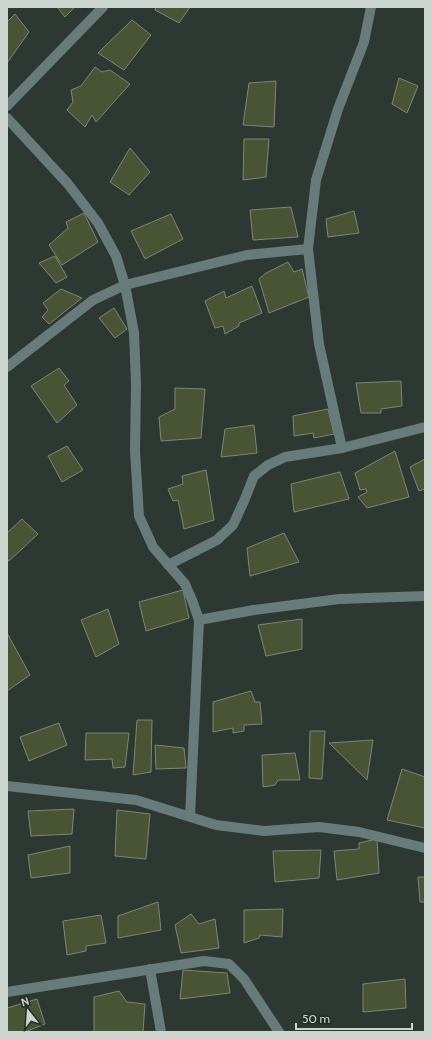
<svg xmlns="http://www.w3.org/2000/svg" width="432" height="1039" font-family="Cabin,sans-serif">
  <style>
    .building { fill: #485434; stroke: #7f8577 }
    .lines { fill: none; stroke-linecap: round; stroke-linejoin: round }
    .minor { stroke: #677b7a; stroke-width: 10 }
  </style>
  <rect width="100%" height="100%" fill="#2c3831"/>
  <!-- building -->
  <path class="building" d="M 57,7 L 75,7 L 65,17 Z
    M 156,7 L 190,7 L 179,23 L 155,10 Z
    M 15,14 L 29,32 L 7,63 L 7,22 Z
    M 132,20 L 151,35 L 124,70 L 98,53 Z
    M 95,67 L 102,72 L 110,70 L 130,84 L 96,122 L 92,115 L 85,127 L 67,110 L 73,102 L 71,90 L 81,86 Z
    M 399,78 L 418,86 L 407,113 L 392,104 Z
    M 276,81 L 274,127 L 243,125 L 249,83 Z
    M 244,139 L 269,139 L 266,177 L 243,180 Z
    M 130,148 L 150,172 L 129,195 L 110,182 Z
    M 291,207 L 298,237 L 253,240 L 250,210 Z
    M 354,211 L 359,233 L 328,237 L 326,219 Z
    M 84,213 L 98,242 L 62,265 L 49,245 L 68,228 L 66,222 Z
    M 171,214 L 183,239 L 145,259 L 131,231 Z
    M 55,256 L 67,277 L 56,283 L 39,263 Z
    M 288,262 L 294,272 L 302,269 L 309,297 L 269,313 L 259,279 L 266,273 Z
    M 252,286 L 262,313 L 239,323 L 239,326 L 225,334 L 223,326 L 215,328 L 205,301 L 224,291 L 226,298 Z
    M 61,289 L 82,298 L 49,324 L 42,317 L 48,310 L 43,303 Z
    M 114,308 L 127,329 L 115,338 L 99,318 Z
    M 59,368 L 69,381 L 64,385 L 77,405 L 57,423 L 31,386 Z
    M 401,381 L 402,406 L 381,409 L 381,413 L 361,413 L 356,383 Z
    M 175,388 L 205,389 L 201,438 L 161,441 L 159,417 L 175,409 Z
    M 328,409 L 334,434 L 314,438 L 313,433 L 294,436 L 293,416 Z
    M 254,425 L 257,453 L 221,457 L 225,429 Z
    M 67,446 L 83,470 L 62,482 L 48,456 Z
    M 395,451 L 409,497 L 367,508 L 358,497 L 367,492 L 366,489 L 360,490 L 355,473 Z
    M 425,459 L 425,489 L 419,491 L 410,467 Z
    M 206,470 L 214,520 L 184,529 L 178,500 L 173,501 L 168,489 L 183,484 L 182,476 Z
    M 340,472 L 349,499 L 294,512 L 291,484 Z
    M 22,519 L 38,534 L 9,561 L 7,558 L 7,533 Z
    M 284,533 L 299,562 L 250,576 L 247,548 Z
    M 183,590 L 189,618 L 146,631 L 139,602 Z
    M 108,609 L 119,644 L 96,657 L 81,620 Z
    M 302,619 L 302,649 L 266,656 L 258,625 Z
    M 7,633 L 30,675 L 7,691 Z
    M 251,691 L 255,702 L 260,702 L 262,724 L 244,725 L 244,731 L 233,733 L 233,728 L 213,732 L 213,702 Z
    M 137,720 L 152,720 L 151,772 L 133,775 Z
    M 59,723 L 67,745 L 29,761 L 20,737 Z
    M 310,731 L 325,731 L 322,779 L 309,778 Z
    M 86,733 L 129,733 L 125,767 L 113,768 L 112,759 L 85,760 Z
    M 373,740 L 367,780 L 329,743 Z
    M 155,745 L 184,748 L 186,768 L 156,769 Z
    M 295,753 L 300,780 L 278,780 L 275,785 L 263,787 L 262,755 Z
    M 402,769 L 425,777 L 425,828 L 387,820 Z
    M 74,809 L 72,834 L 31,836 L 28,811 Z
    M 117,810 L 150,814 L 146,859 L 115,856 Z
    M 377,839 L 379,873 L 337,880 L 334,851 L 359,849 L 359,843 Z
    M 70,846 L 70,873 L 31,878 L 28,855 Z
    M 321,850 L 319,878 L 275,882 L 273,851 Z
    M 418,877 L 425,877 L 425,902 L 420,902 Z
    M 158,902 L 161,930 L 118,938 L 118,916 Z
    M 283,909 L 282,937 L 260,935 L 259,938 L 244,943 L 244,910 Z
    M 191,914 L 199,924 L 215,919 L 219,948 L 181,953 L 175,925 Z
    M 101,915 L 106,943 L 86,946 L 86,951 L 67,955 L 63,921 Z
    M 183,970 L 227,973 L 230,993 L 180,999 Z
    M 405,979 L 406,1008 L 363,1012 L 363,984 Z
    M 119,991 L 127,1002 L 145,1004 L 143,1032 L 94,1032 L 94,997 Z
    M 37,999 L 45,1024 L 25,1032 L 7,1032 L 7,1008 Z"/>
  <g class="lines">
    <!-- minor -->
    <path class="minor" d="M 7,106 L 103,7
      M 7,118 L 68,184 L 98,223 L 116,256 L 125,285 L 134,333 L 136,384 L 135,451 L 139,516 L 153,547 L 185,584 L 192,600 L 199,620 L 190,817
      M 7,367 L 93,300 L 125,285 L 247,255 L 308,249
      M 342,448 L 319,344 L 308,249 L 316,180 L 338,109 L 364,42 L 371,7
      M 168,565 L 217,540 L 233,525 L 244,501 L 254,476 L 268,465 L 285,457 L 342,448 L 425,427
      M 199,620 L 254,610 L 339,599 L 425,596
      M 7,786 L 136,800 L 216,825 L 264,831 L 319,827 L 359,832 L 425,848
      M 150,969 L 161,1032
      M 7,992 L 204,961 L 229,964 L 244,979 L 279,1032"/>
  </g>
  <!-- border -->
  <rect width="432" height="1039" fill="none" stroke="#cdd5d0" stroke-width="16"/>
  <!-- north arrow -->
  <g transform="translate(28 1011) rotate(343)" stroke="#222e27" stroke-width="3" paint-order="stroke">
  <path d="M0-3L7 15L0 10L-7 15Z" fill="#cdd5d0"/>
  <text y="-6" font-size="11" font-weight="bold" text-anchor="middle" fill="#cdd5d0">N</text>
  </g>
  <!-- scale -->
  <path d="M296 1023v6h116v-6" fill="none" stroke="#cdd5d0" stroke-width="2"/>
  <text x="302" y="1023" font-size="12" fill="#cdd5d0" stroke="#222e27" stroke-width="3" paint-order="stroke">50 m</text>
</svg>
